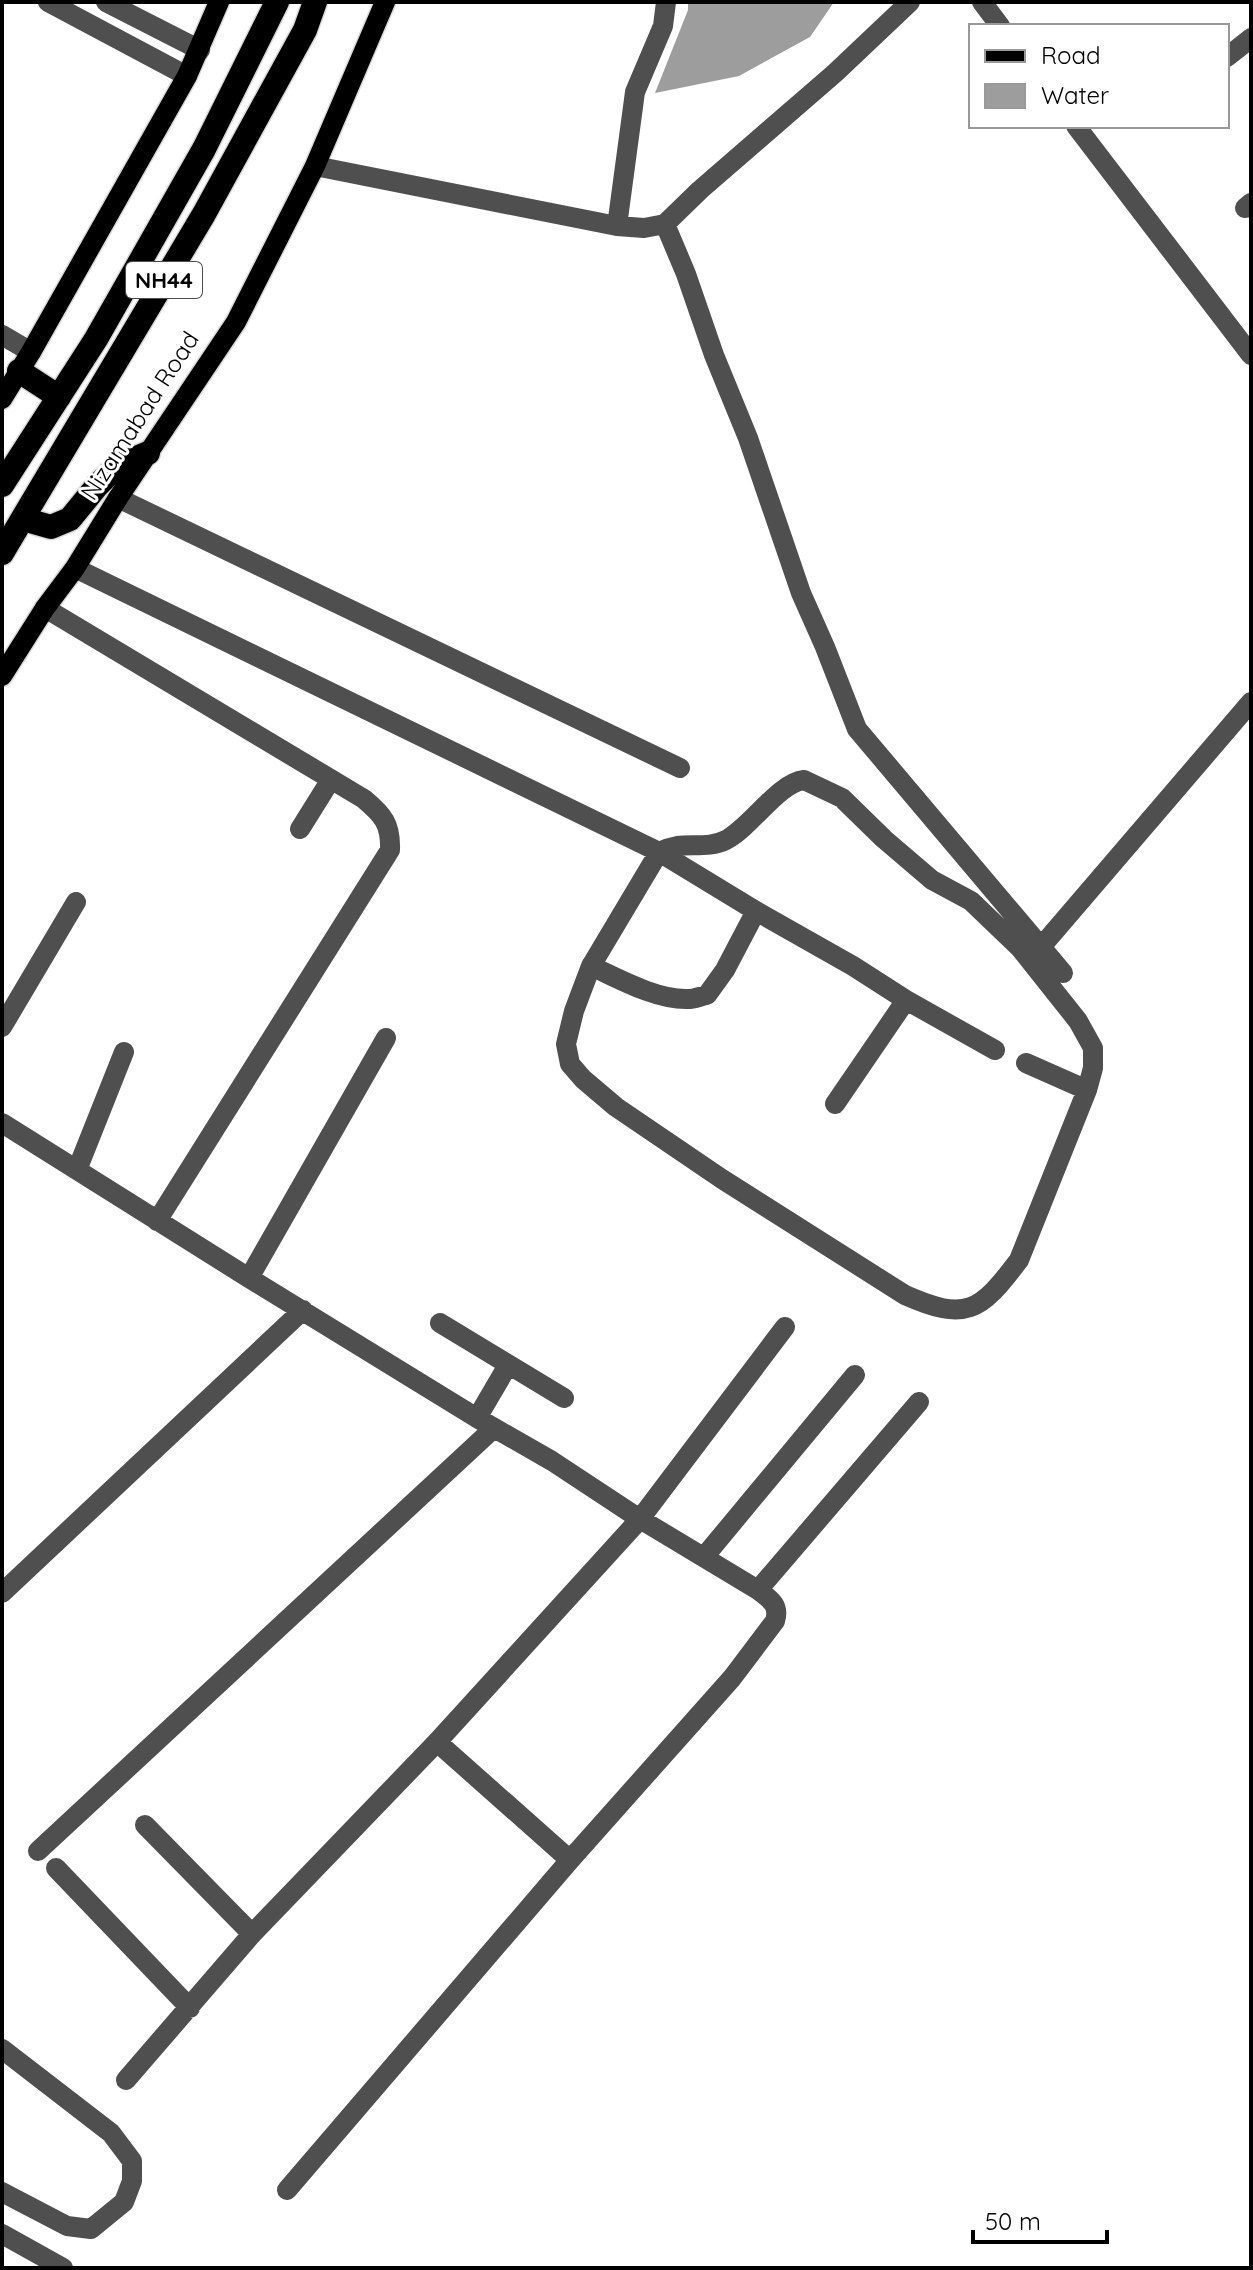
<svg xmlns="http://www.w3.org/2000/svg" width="1253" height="2270" font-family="Quicksand,sans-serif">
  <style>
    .water { fill: #9d9d9d }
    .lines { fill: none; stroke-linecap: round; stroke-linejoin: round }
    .major-casing { stroke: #dbdbdb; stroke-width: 23 }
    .highway-casing { stroke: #dbdbdb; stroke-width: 27 }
    .minor { stroke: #4f4f4f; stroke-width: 20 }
    .major { stroke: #000; stroke-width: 20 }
    .highway { stroke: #000; stroke-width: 24 }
    .labels { text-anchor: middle; stroke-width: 6; stroke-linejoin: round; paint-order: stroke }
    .shield { fill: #fff; stroke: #4c4c4c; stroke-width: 2 }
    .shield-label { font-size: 22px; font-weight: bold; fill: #000 }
    .street-label { font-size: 24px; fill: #000; stroke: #fff }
  </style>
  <rect width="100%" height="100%" fill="#fff"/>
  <!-- water -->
  <path class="water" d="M 688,2 L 834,2 L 810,37 L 739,76 L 655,93 L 688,10 Z"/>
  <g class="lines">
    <!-- major casing -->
    <g class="major-casing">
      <path id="major" d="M 2,399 L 31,352 L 187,76 L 219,2
        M 2,676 L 45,608 L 75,568 L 118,498 L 236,322 L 315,166 L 385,2"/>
    </g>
    <!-- highway casing -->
    <g class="highway-casing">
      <path id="highway" d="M 19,371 L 59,397
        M 2,485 L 96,339 L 204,149 L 277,2
        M 23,519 L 51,527 L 70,519 L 97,486 L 117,466 L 148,453
        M 2,553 L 204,214 L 305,30 L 315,2"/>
    </g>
    <!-- minor -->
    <path class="minor" d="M 48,2 L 187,76
      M 106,2 L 200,50
      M 982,2 L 1000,26
      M 1227,57 L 1251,38
      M 1076,126 L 1251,355
      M 315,166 L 617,226 L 644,228 L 665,224 L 700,190 L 835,73 L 910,2
      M 1245,208 L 1251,203
      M 665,224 L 686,274 L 714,355 L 748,438 L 801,593 L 825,647 L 857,729 L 1063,973
      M 617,226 L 635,92 L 663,26 L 666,2
      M 2,335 L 31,352
      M 118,498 L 680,768
      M 75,568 L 659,852 L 756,911 L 853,966 L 906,1000 L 995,1050
      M 45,608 L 364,799 C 383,815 391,824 390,850 L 157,1221
      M 804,780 L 842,798 L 884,839 L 932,880 L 971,901 L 1020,948 L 1078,1021 L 1093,1048 L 1093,1068 L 1087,1090 L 1019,1260 C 980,1312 966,1322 905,1295 L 722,1179 L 616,1107 L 583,1079 L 570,1064 L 566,1044 L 574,1011 L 591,966 L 659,852 C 665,849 671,847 677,846 C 694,844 710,848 726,840 C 752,826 778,783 804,780 Z
      M 300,829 L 330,781
      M 1041,947 L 1251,702
      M 591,966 C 619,979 657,1000 688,999 C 694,999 701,996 707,995 L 725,970 L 756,911
      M 2,1027 L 76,902
      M 1026,1063 L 1087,1090
      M 835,1104 L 906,1000
      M 2,1123 L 249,1278 L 477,1418 L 552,1461 L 640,1519 L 758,1590 C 770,1599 780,1605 775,1621 L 732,1678 L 570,1860 L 287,2190
      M 77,1170 L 124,1052
      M 249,1278 L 386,1038
      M 440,1323 L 564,1398
      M 477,1418 L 508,1365
      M 704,1557 L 855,1375
      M 758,1590 L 919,1402
      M 2,1593 L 303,1310
      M 437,1742 L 570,1860
      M 145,1825 L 252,1934
      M 38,1851 L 494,1428
      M 56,1868 L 190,2008
      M 2,2049 L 111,2133 L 132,2161 L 132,2181 L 124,2202 L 91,2229 L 67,2226 L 2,2192
      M 126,2080 L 252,1934 L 437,1742 L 640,1519 L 785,1327
      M 2,2234 L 63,2268"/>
    <!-- major -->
    <use href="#major" class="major"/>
    <!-- highway -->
    <use href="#highway" class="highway"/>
  </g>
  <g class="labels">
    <!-- shield labels -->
    <rect class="shield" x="126" y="262" width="76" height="36" rx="6"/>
    <g class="shield-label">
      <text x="164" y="288">NH44</text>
    </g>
    <!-- street labels -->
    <g class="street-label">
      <text transform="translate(140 416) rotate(-57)" y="8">Nizamabad Road</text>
    </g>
  </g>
  <!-- border -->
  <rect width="1253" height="2270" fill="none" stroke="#000000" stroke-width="8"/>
  <!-- legend -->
  <rect x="969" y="24" width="260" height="104" fill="#ffffff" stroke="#999999" stroke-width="2"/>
  <rect x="985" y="50" width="40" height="12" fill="#000000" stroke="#999999" stroke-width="2"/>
  <text x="1041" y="64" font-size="24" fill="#000000">Road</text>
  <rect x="985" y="84" width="40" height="24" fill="#9d9d9d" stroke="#999999" stroke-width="2"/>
  <text x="1041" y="104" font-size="24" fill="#000000">Water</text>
  <!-- scale -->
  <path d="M973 2230v12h134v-12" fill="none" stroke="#000000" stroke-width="4"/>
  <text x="985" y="2230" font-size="24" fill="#000000" stroke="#ffffff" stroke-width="6" paint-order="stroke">50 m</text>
</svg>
